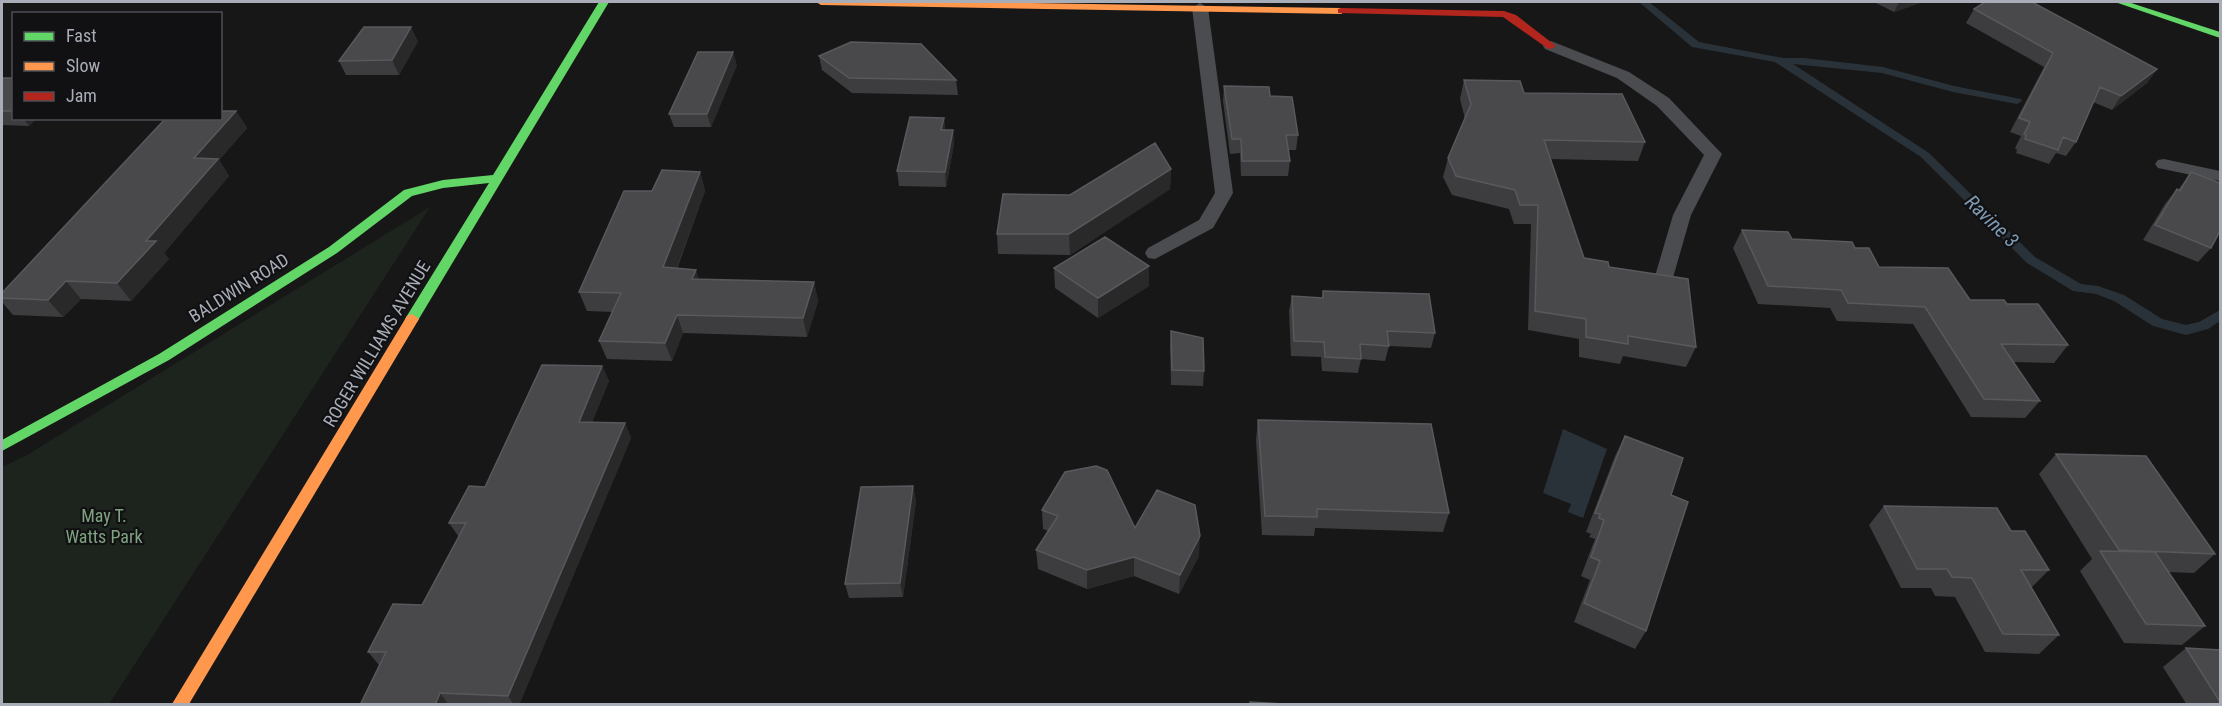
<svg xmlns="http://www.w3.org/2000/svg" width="2222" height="706" font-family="'Roboto Condensed',sans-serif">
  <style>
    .green { fill: #1d241e }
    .water { fill: #2a3239 }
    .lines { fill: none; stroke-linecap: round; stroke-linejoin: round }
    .stream { fill: #2a3239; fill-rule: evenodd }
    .lane { fill: #4b4c50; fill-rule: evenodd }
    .fast { fill: #63d668; fill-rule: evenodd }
    .slow { fill: #ff974d; fill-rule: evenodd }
    .jam { fill: #b3261e; fill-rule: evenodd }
    .wall { fill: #3d3d3f }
    .shaded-wall { fill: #29292a }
    .building { fill: #49494c; stroke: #58595d; stroke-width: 1.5 }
    .labels { text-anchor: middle; stroke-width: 4.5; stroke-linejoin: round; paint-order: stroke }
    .street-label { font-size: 18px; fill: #a8adb8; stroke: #111113 }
    .park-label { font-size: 18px; fill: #7fa381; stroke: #111113 }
    .water-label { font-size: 20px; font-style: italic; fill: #7f9bb3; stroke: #111113 }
  </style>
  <rect width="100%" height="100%" fill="#171717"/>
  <!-- green -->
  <path class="green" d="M 430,207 L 109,704 L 2,704 L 2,467 L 27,455 Z"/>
  <!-- water -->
  <path class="water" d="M 1563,429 L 1607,449 L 1583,518 L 1568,512 L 1571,504 L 1543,493 Z"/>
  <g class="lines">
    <!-- stream -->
    <path class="stream" d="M 1639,2 L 1649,2 L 1699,42 L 1783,58 L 1804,58 L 1883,67 L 1954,86 L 2021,99 L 2022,101 L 2017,104 L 1953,92 L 1882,73 L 1793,64 L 1929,153 L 2035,257 L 2081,284 L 2098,286 L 2124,295 L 2162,319 L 2186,325 L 2199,322 L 2220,310 L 2220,321 L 2208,329 L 2186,335 L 2153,326 L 2114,301 L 2096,294 L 2073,291 L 2027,263 L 1921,157 L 1775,62 L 1692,47 Z"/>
    <!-- lane -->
    <path class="lane" d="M 1200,3 L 1208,8 L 1233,193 L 1213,228 L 1155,259 L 1148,258 L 1145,253 L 1148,248 L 1199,220 L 1215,193 L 1192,8 Z
      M 1551,41 L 1629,72 L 1669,98 L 1722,154 L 1691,215 L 1670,288 L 1663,290 L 1656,288 L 1653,283 L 1673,215 L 1704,155 L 1657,106 L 1617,78 L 1545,49 L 1543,46 L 1545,43 Z
      M 2164,159 L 2220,171 L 2220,181 L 2158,168 L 2155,164 L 2158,160 Z"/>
    <!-- fast -->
    <path class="fast" d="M 599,2 L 609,2 L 417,322 L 407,322 L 405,319 L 489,183 L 443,188 L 412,196 L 337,253 L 169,360 L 2,451 L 2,440 L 159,354 L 329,247 L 404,190 L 443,180 L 493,175 Z
      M 2115,2 L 2128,2 L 2220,32 L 2220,38 Z"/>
    <!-- slow -->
    <path class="slow" d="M 816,2 L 961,2 L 1341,8 L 1346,11 L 1341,14 L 821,5 Z
      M 412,314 L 419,319 L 189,704 L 172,704 L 407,316 Z"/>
    <!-- jam -->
    <path class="jam" d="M 1341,8 L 1504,11 L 1516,15 L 1556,46 L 1551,49 L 1547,48 L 1503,17 L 1338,13 L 1338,9 Z"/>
  </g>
  <!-- wall -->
  <path class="wall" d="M 1874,2 L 1923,2 L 1894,12 Z
    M 1974,9 L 2157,69 L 2147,83 L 2112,110 L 2093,102 L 2076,142 L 2066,156 L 2056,153 L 2049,164 L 2016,153 L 2017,150 L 2015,148 L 2021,136 L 2010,132 L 2044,67 L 1966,23 Z
    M 418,41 L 399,75 L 346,75 L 339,61 Z
    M 819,56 L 956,80 L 958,95 L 852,93 L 822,70 Z
    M 737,65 L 711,127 L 674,127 L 669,114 Z
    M 2,78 L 14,78 L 14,118 L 37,118 L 29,126 L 2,125 Z
    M 1464,80 L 1524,93 L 1645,142 L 1638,161 L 1551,159 L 1584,258 L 1609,267 L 1696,347 L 1686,367 L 1623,356 L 1620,364 L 1579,357 L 1579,339 L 1528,330 L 1531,224 L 1514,224 L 1509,209 L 1452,195 L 1443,177 L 1448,158 L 1465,119 L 1460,99 Z
    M 1224,86 L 1298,135 L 1296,150 L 1288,150 L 1290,161 L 1288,176 L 1241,176 L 1240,153 L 1230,154 L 1223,101 Z
    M 236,111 L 247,128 L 219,160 L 229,176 L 164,253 L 169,259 L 131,301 L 81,299 L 63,317 L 13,315 L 2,302 L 2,293 Z
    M 944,118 L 945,130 L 953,130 L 954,144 L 946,187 L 899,186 L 897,171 Z
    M 1171,169 L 1170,189 L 1070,255 L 998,254 L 997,234 L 1070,195 Z
    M 700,172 L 705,191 L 677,269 L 699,279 L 814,282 L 818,301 L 807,337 L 683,333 L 672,361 L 607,359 L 599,341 L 613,312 L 587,311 L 579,292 L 652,191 Z
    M 2191,172 L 2211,248 L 2198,262 L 2143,240 L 2165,204 L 2177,189 L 2178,190 Z
    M 1742,230 L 1792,239 L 1855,248 L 1879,267 L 1970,300 L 2007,304 L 2068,345 L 2054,363 L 2014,362 L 2040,401 L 2025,418 L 1971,417 L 1913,324 L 1837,321 L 1830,308 L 1758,304 L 1733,248 Z
    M 1054,268 L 1149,286 L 1098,318 L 1055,288 Z
    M 1323,291 L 1435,333 L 1431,348 L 1389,346 L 1385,361 L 1361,359 L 1358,373 L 1322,371 L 1321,357 L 1291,356 L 1289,311 L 1292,296 L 1322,298 Z
    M 1171,331 L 1204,371 L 1203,386 L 1171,385 L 1170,345 Z
    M 602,366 L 609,381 L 592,422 L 625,423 L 631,438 L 519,705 L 360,705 L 379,665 L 368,652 L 422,605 L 459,537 L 449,523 Z
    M 1258,420 L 1449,513 L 1443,532 L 1315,528 L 1314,536 L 1262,535 L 1256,440 Z
    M 1625,436 L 1671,495 L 1646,631 L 1635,649 L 1574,622 L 1590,580 L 1581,576 L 1595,539 L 1589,537 L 1591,534 L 1586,532 L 1615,456 Z
    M 2056,454 L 2215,554 L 2194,573 L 2168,572 L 2205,626 L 2182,645 L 2124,643 L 2080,571 L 2092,559 L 2039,474 Z
    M 913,486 L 916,501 L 903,597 L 849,598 L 845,584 Z
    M 1884,506 L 2011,531 L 2049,570 L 2031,588 L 2059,635 L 2039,654 L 1985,652 L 1955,597 L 1935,596 L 1931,588 L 1901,588 L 1869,525 Z
    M 1042,510 L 1135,528 L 1199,556 L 1179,594 L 1134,576 L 1087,589 L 1038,569 L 1036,550 L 1048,531 L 1043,529 Z
    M 2186,648 L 2220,650 L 2220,705 L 2187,705 L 2163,667 Z"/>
  <!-- shaded-wall -->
  <path class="shaded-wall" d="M 1899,2 L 1923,2 L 1894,12 Z
    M 411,27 L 418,41 L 399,75 L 392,60 Z
    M 733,52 L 737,65 L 711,127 L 707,114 Z
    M 2157,69 L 2147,83 L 2112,110 L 2121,96 Z
    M 236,111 L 247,128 L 219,160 L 229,176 L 164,253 L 169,259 L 131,301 L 117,283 L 146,241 L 194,158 Z
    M 23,118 L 37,118 L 29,126 Z
    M 944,118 L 945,132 L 941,130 Z
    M 953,130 L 954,144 L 946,187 L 945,172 Z
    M 1171,169 L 1170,189 L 1070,255 L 1069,234 Z
    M 700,172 L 705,191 L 670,286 L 663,267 Z
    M 1149,266 L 1149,286 L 1098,318 L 1098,298 Z
    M 696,270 L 702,289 L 692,279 Z
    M 66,281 L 81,299 L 63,317 L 48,300 Z
    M 814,282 L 818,301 L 807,337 L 803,318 Z
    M 677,315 L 683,333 L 672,361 L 665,343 Z
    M 602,366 L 609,381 L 586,437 L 579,422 Z
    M 625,423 L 631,438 L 519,705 L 514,705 L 508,696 Z
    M 913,486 L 916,501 L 903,597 L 900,583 Z
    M 1200,536 L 1199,556 L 1179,594 L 1180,575 Z
    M 1134,557 L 1134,576 L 1087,589 L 1087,570 Z
    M 440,693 L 449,705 L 435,705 Z"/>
  <!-- building -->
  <path class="building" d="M 1985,2 L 2032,2 L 2157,69 L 2121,96 L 2100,87 L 2076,142 L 2063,137 L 2058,150 L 2025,139 L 2026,135 L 2024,134 L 2030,122 L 2019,118 L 2053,53 L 1974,9 Z
    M 364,27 L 411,27 L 392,60 L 339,61 Z
    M 851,42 L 921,44 L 956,80 L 849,78 L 819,56 Z
    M 698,52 L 733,52 L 707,114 L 669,114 Z
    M 2,78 L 14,78 L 14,111 L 2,111 Z
    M 1464,80 L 1520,81 L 1524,93 L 1622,94 L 1645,142 L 1544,140 L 1584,258 L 1608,262 L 1609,267 L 1688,279 L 1696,347 L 1628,336 L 1628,344 L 1586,337 L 1586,319 L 1535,311 L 1538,205 L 1520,205 L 1515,190 L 1456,176 L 1448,158 L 1471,104 Z
    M 1224,86 L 1269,87 L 1270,96 L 1292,97 L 1298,135 L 1286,135 L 1290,161 L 1242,161 L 1241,139 L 1232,139 Z
    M 220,111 L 236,111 L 194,158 L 218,159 L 146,241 L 156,241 L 117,283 L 66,281 L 48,300 L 2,298 L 2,293 L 166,118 L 220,118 Z
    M 910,117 L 944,118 L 941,130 L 953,130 L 945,172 L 897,171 Z
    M 1155,143 L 1171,169 L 1069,234 L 997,234 L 1003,194 L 1070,195 Z
    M 662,170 L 700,172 L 663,267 L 696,270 L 692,279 L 814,282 L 803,318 L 677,315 L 665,343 L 599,341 L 621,293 L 579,292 L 624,191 L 652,191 Z
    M 2191,172 L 2220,183 L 2220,231 L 2211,248 L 2155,225 L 2177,189 L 2180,191 Z
    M 1742,230 L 1788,232 L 1792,239 L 1852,242 L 1855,248 L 1869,248 L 1879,267 L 1948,268 L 1970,300 L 2004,300 L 2007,304 L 2038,304 L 2068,345 L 2001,344 L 2040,401 L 1984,399 L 1925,307 L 1848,303 L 1841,290 L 1768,286 Z
    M 1105,237 L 1149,266 L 1098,298 L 1054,268 Z
    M 1323,291 L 1429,294 L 1435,333 L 1387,331 L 1389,346 L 1360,344 L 1361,359 L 1325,357 L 1324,342 L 1294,341 L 1292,296 L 1323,298 Z
    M 1171,331 L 1203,338 L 1204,371 L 1172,370 Z
    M 542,365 L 602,366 L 579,422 L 625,423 L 508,696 L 440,693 L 435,705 L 360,705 L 386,652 L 368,652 L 393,604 L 422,605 L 466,523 L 449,523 L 469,486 L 485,487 Z
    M 1258,420 L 1431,424 L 1449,513 L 1317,509 L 1317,517 L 1265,516 Z
    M 1625,436 L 1683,458 L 1671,495 L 1688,502 L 1646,631 L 1584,603 L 1600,561 L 1591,557 L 1604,520 L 1599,518 L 1600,514 L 1595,513 Z
    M 2056,454 L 2146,456 L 2215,554 L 2119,550 Z
    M 1096,466 L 1107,470 L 1135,528 L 1157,490 L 1195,505 L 1200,536 L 1180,575 L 1134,557 L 1087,570 L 1036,550 L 1058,516 L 1042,510 L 1065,472 Z
    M 913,486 L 900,583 L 845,584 L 861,487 Z
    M 1884,506 L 1997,508 L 2011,531 L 2025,531 L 2049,570 L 2021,570 L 2059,635 L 2003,634 L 1972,578 L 1952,577 L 1947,569 L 1917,569 Z
    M 2100,551 L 2155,552 L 2205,626 L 2146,624 Z
    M 2186,648 L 2220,650 L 2220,702 Z
    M 1250,702 L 1303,705 L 1250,705 Z"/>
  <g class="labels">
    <!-- street labels -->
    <g class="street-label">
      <text transform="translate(239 288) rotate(-32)" y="6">BALDWIN ROAD</text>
      <text transform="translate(377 344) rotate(-59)" y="6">ROGER WILLIAMS AVENUE</text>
    </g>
    <!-- park labels -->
    <g class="park-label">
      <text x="104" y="522">May T.<tspan x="104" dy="21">Watts Park</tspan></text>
    </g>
    <!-- water labels -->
    <g class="water-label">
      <text transform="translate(1992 221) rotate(44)" y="7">Ravine 3</text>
    </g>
  </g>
  <!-- border -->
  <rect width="2222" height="706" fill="none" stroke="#a8adb8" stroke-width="6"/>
  <!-- legend -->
  <rect x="12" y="12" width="210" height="108" fill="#111113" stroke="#4d4f55" stroke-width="1.5"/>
  <rect x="24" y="32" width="30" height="9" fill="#63d668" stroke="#4d4f55" stroke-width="1.5"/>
  <text x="66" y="42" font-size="18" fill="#a8adb8">Fast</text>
  <rect x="24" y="62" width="30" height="9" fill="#ff974d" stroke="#4d4f55" stroke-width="1.5"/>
  <text x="66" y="72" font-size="18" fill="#a8adb8">Slow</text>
  <rect x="24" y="92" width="30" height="9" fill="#b3261e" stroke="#4d4f55" stroke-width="1.5"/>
  <text x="66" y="102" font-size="18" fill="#a8adb8">Jam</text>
</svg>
